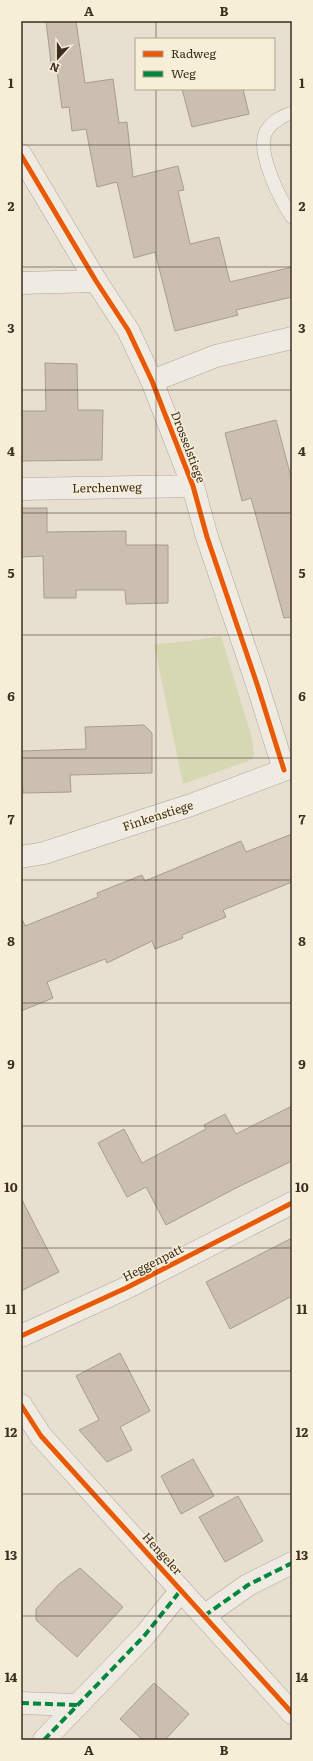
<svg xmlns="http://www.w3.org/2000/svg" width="313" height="1761" font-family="Literata,serif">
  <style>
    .green { fill: #d6d7b3 }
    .building { fill: #cbbfb2; stroke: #a89c90 }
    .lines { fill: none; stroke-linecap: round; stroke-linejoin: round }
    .lane-casing { stroke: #ada599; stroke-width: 14 }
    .street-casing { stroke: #ada599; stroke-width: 23 }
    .lane { stroke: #efebe3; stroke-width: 13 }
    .street { stroke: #efebe3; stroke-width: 22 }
    .quiet { stroke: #00873e; stroke-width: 4; stroke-dasharray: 8 4; stroke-linecap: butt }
    .cycleway-casing { stroke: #f7eed8; stroke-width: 8 }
    .cycleway { stroke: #e8590c; stroke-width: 5 }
    .grid { fill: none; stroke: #3d2e20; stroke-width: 1; stroke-opacity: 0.55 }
    .labels { text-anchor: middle; stroke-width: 3; stroke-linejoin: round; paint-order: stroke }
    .street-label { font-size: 12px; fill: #3d2e20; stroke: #f7eed8 }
    .neatline { fill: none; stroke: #3d2e20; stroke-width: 1.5 }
    .grid-label { font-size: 13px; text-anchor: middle; font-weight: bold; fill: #3d2e20 }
  </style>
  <rect width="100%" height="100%" fill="#e7e0d1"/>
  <!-- green -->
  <path class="green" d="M 221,636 L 252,738 L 254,754 L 251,760 L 183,784 L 154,644 L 190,641 Z"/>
  <!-- building -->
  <path class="building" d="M 46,21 L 76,21 L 85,83 L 113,79 L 119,123 L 127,122 L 133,177 L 178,166 L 184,190 L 178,191 L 190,244 L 219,237 L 230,282 L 292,267 L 292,297 L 236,310 L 238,315 L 175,331 L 155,252 L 134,258 L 117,182 L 97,187 L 86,129 L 72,131 L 69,107 L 62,108 L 57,71 L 52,71 Z
    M 182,89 L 243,89 L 249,114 L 192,127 Z
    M 45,363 L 77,364 L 78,410 L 103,410 L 102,460 L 22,461 L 22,411 L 46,411 Z
    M 276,420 L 292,481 L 292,617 L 284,618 L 251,498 L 242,501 L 225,433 Z
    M 21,508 L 47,508 L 47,532 L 126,531 L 126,545 L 168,545 L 168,603 L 126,604 L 125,590 L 76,590 L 76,598 L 44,598 L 43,556 L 21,557 Z
    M 144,725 L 152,733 L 152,773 L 70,775 L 71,792 L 23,793 L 23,788 L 21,788 L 21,751 L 86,749 L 85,727 Z
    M 292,834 L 292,882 L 223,910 L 226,917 L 182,935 L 183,938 L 155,949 L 152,941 L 107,963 L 105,959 L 47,982 L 53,998 L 21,1011 L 21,921 L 23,921 L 25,926 L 98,897 L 97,893 L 142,875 L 145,881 L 241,841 L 246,852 Z
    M 292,1106 L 292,1161 L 234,1189 L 166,1225 L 146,1187 L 127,1197 L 98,1143 L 124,1129 L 142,1163 L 206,1129 L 204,1125 L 225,1114 L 236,1134 Z
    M 21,1198 L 59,1272 L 21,1291 Z
    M 292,1238 L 292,1296 L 230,1329 L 206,1282 Z
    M 120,1353 L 150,1411 L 120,1427 L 132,1450 L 107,1462 L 79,1430 L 99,1420 L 76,1376 Z
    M 193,1459 L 214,1496 L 181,1514 L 161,1476 Z
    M 238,1496 L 263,1541 L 225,1562 L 199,1517 Z
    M 80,1568 L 123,1607 L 77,1657 L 36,1620 L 36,1609 L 59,1584 Z
    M 154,1683 L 189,1714 L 165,1740 L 143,1740 L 120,1719 Z"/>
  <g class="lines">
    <!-- lane casing -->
    <g class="lane-casing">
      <path id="lane" d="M 292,113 C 283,115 272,122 267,130 C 254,149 281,201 292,217"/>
    </g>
    <!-- street casing -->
    <g class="street-casing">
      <path id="street" d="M 21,155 L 96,281 L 128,330 L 152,381 L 193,486 L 207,537 L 257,684 L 284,770
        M 21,283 L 96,281
        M 152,381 L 216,356 L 292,338
        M 21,489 L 193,486
        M 21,857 L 44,853 L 191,805 L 292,767
        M 21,1336 L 126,1288 L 292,1203
        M 21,1405 L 41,1436 L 292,1713
        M 204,1616 L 248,1585 L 292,1563
        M 21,1703 L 77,1705
        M 44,1740 L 145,1635 L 181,1590"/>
    </g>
    <!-- lane -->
    <use href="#lane" class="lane"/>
    <!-- street -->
    <use href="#street" class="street"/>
    <!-- quiet -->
    <path class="quiet" d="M 204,1616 L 248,1585 L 292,1563
      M 21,1703 L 77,1705
      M 44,1740 L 145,1635 L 181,1590"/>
    <!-- cycleway casing -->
    <g class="cycleway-casing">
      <path id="cycleway" d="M 21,155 L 96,281 L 128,330 L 152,381 L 193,486 L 207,537 L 257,684 L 284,770
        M 21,1336 L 126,1288 L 292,1203
        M 21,1405 L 41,1436 L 292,1713"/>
    </g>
    <!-- cycleway -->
    <use href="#cycleway" class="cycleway"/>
  </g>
  <!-- grid -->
  <path class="grid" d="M 156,21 L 156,39M 156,89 L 156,1740M 21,145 L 292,145M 21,267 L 292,267M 21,390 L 292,390M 21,513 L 292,513M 21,635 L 292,635M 21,758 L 292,758M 21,880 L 292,880M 21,1003 L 292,1003M 21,1126 L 292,1126M 21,1248 L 292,1248M 21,1371 L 292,1371M 21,1494 L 292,1494M 21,1616 L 292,1616"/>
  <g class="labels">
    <!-- street labels -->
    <g class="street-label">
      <text transform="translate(188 447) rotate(69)" y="4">Drosselstiege</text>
      <text transform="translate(107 488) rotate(-1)" y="4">Lerchenweg</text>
      <text transform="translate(158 816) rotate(-18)" y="4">Finkenstiege</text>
      <text transform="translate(153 1263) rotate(-27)" y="4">Heggenpatt</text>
      <text transform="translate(162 1554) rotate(48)" y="4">Hengeler</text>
    </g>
  </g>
  <!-- border -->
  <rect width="313" height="1761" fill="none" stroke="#f7eed8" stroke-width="44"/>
  <!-- legend -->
  <rect x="135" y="38" width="140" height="52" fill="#f7eed8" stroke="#ada18e"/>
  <rect x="143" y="51" width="20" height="6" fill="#e8590c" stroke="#ada18e"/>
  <text x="171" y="58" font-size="12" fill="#3d2e20">Radweg</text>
  <rect x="143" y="71" width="20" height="6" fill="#00873e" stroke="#ada18e"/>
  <text x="171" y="78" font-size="12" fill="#3d2e20">Weg</text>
  <!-- north arrow -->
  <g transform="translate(58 58) rotate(201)" stroke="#f7eed8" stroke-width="3" paint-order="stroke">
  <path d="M0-3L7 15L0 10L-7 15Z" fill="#3d2e20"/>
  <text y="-6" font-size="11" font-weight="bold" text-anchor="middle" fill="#3d2e20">N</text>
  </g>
  <rect x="22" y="22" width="269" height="1717" class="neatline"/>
  <g class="grid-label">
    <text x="89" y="16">A</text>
    <text x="224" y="16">B</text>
    <text x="11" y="88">1</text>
    <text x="302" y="88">1</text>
    <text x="11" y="211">2</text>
    <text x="302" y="211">2</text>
    <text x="11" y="333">3</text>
    <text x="302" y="333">3</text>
    <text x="11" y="456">4</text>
    <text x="302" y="456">4</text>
    <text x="11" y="578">5</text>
    <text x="302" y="578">5</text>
    <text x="11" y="701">6</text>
    <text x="302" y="701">6</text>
    <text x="11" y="824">7</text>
    <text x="302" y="824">7</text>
    <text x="11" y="946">8</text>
    <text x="302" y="946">8</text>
    <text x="11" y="1069">9</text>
    <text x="302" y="1069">9</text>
    <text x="11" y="1192">10</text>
    <text x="302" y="1192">10</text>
    <text x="11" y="1314">11</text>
    <text x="302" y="1314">11</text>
    <text x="11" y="1437">12</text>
    <text x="302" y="1437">12</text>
    <text x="11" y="1560">13</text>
    <text x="302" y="1560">13</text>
    <text x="11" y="1682">14</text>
    <text x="302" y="1682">14</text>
    <text x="89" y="1755">A</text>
    <text x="224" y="1755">B</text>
  </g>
</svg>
